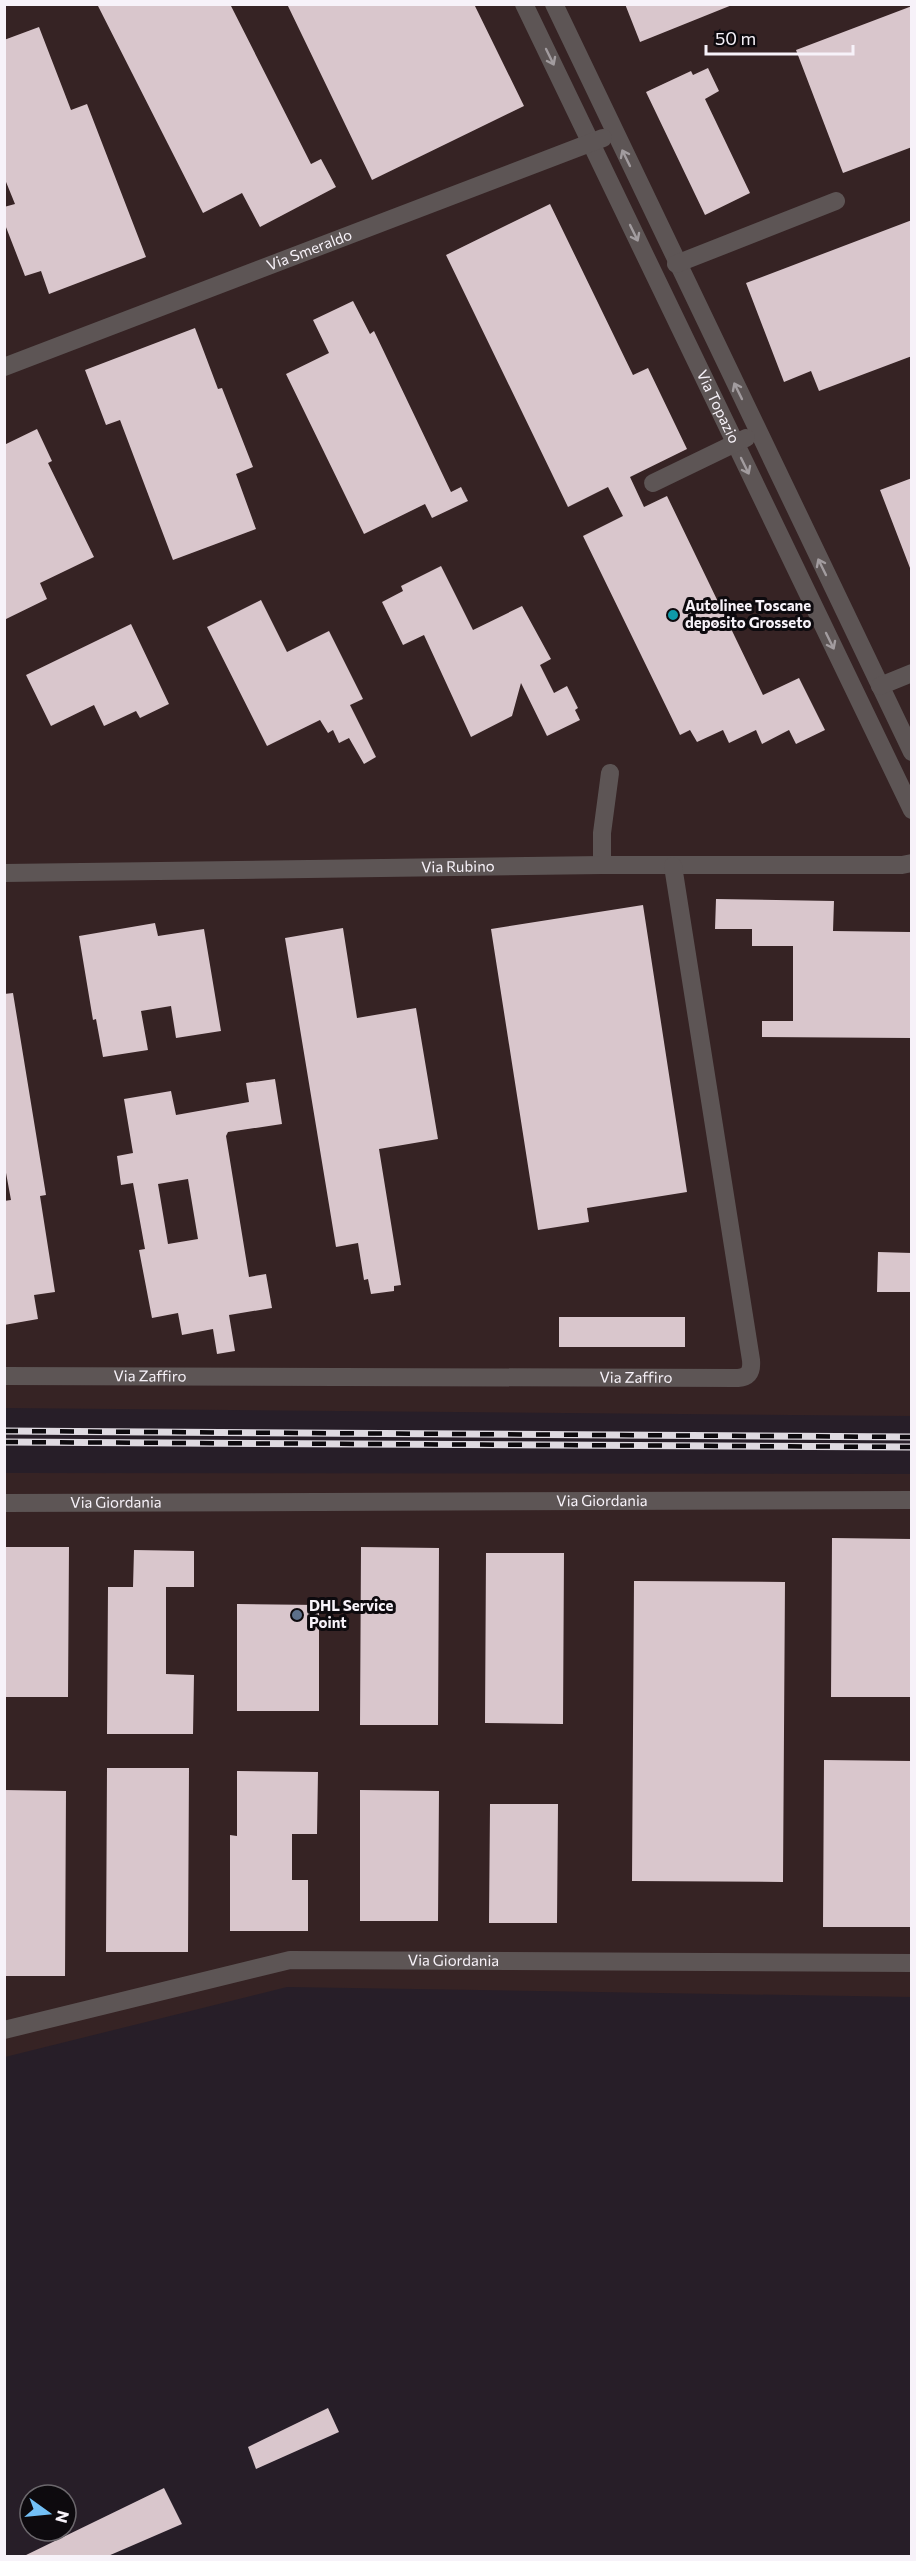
<svg xmlns="http://www.w3.org/2000/svg" width="916" height="2561" font-family="Commissioner,sans-serif">
  <style>
    .industrial { fill: #362324 }
    .building { fill: #d9c6cc; fill-rule: evenodd }
    .lines { fill: none; stroke-linecap: round; stroke-linejoin: round }
    .minor { stroke: #5d5555; stroke-width: 18 }
    .rail-casing { stroke: #dfdae1; stroke-width: 7 }
    .rail { stroke: #0d0a0e; stroke-width: 4.5; stroke-dasharray: 14; stroke-linecap: butt }
    .oneway { stroke: #a29c9f }
    .culture-dot { fill: #0f9aa8; stroke: #0d0a0e; stroke-width: 2 }
    .service-dot { fill: #5c6f8a; stroke: #0d0a0e; stroke-width: 2 }
    .labels { text-anchor: middle; stroke-width: 6; stroke-linejoin: round; paint-order: stroke }
    .street-label { font-size: 15px; fill: #f7f2f9; stroke: #0d0a0e }
    .poi-label { font-size: 15px; font-weight: bold; fill: #f7f2f9; stroke: #0d0a0e; text-anchor: start }
  </style>
  <rect width="100%" height="100%" fill="#271e28"/>
  <!-- industrial -->
  <path class="industrial" d="M 5,5 L 911,5 L 911,1416 L 5,1408 Z
    M 4,1473 L 911,1474 L 911,1997 L 287,1987 L 5,2057 Z"/>
  <!-- building -->
  <path class="building" d="M 97,4 L 230,4 L 311,164 L 321,159 L 336,187 L 260,227 L 242,193 L 203,213 Z
    M 287,4 L 474,4 L 524,106 L 372,180 Z
    M 625,4 L 732,4 L 732,5 L 640,42 Z
    M 912,6 L 912,147 L 843,173 L 796,50 Z
    M 39,27 L 71,110 L 87,104 L 146,257 L 49,294 L 41,271 L 25,276 L 4,222 L 4,207 L 15,204 L 4,177 L 4,40 Z
    M 708,68 L 719,91 L 705,99 L 750,193 L 705,215 L 646,92 L 691,71 L 693,75 Z
    M 550,204 L 633,375 L 648,368 L 687,449 L 630,477 L 644,507 L 667,496 L 763,695 L 799,678 L 825,730 L 796,744 L 789,730 L 762,744 L 756,730 L 729,743 L 723,730 L 697,742 L 690,730 L 680,735 L 583,536 L 623,516 L 608,487 L 568,507 L 446,255 Z
    M 912,220 L 912,356 L 819,391 L 811,371 L 784,382 L 746,283 Z
    M 353,301 L 370,334 L 374,331 L 451,492 L 461,487 L 468,501 L 432,518 L 425,504 L 364,534 L 286,374 L 329,353 L 313,320 Z
    M 195,328 L 218,389 L 222,388 L 253,467 L 236,474 L 256,529 L 173,560 L 120,420 L 106,425 L 85,370 Z
    M 37,429 L 52,461 L 48,463 L 94,557 L 40,583 L 47,599 L 4,620 L 4,445 Z
    M 912,478 L 912,567 L 910,568 L 880,490 Z
    M 441,566 L 473,630 L 522,606 L 551,659 L 540,665 L 554,693 L 567,686 L 578,708 L 575,710 L 580,720 L 547,736 L 521,683 L 512,716 L 471,737 L 424,635 L 403,645 L 382,602 L 403,591 L 401,586 Z
    M 261,600 L 287,652 L 329,631 L 363,699 L 350,705 L 376,757 L 364,764 L 349,738 L 339,743 L 333,730 L 328,733 L 320,720 L 267,746 L 207,627 Z
    M 131,624 L 169,704 L 140,718 L 136,711 L 104,726 L 94,705 L 51,726 L 26,675 Z
    M 716,899 L 834,901 L 833,931 L 910,932 L 910,1038 L 762,1037 L 762,1021 L 793,1021 L 793,946 L 752,946 L 752,929 L 715,929 Z
    M 643,905 L 687,1192 L 587,1208 L 589,1222 L 538,1230 L 491,929 Z
    M 155,923 L 158,936 L 204,929 L 221,1031 L 176,1038 L 171,1006 L 141,1011 L 148,1050 L 103,1057 L 96,1019 L 93,1020 L 79,936 Z
    M 343,928 L 357,1018 L 416,1008 L 438,1139 L 379,1149 L 401,1285 L 394,1286 L 394,1291 L 371,1294 L 368,1279 L 364,1280 L 358,1243 L 336,1247 L 285,938 Z
    M 13,993 L 46,1195 L 40,1196 L 55,1292 L 34,1295 L 38,1319 L 4,1325 L 4,1201 L 11,1200 L 4,1162 L 4,994 Z
    M 275,1079 L 282,1124 L 228,1132 L 226,1136 L 249,1277 L 266,1274 L 272,1308 L 229,1315 L 235,1351 L 217,1354 L 213,1329 L 182,1335 L 178,1313 L 152,1318 L 139,1250 L 145,1249 L 133,1183 L 121,1185 L 117,1156 L 133,1153 L 124,1099 L 171,1091 L 176,1115 L 249,1102 L 246,1083 ZM 188,1179 L 198,1239 L 168,1244 L 158,1184 Z
    M 878,1252 L 912,1253 L 912,1292 L 877,1292 Z
    M 559,1317 L 685,1317 L 685,1347 L 559,1347 Z
    M 832,1538 L 912,1539 L 912,1697 L 831,1697 Z
    M 4,1547 L 69,1547 L 68,1697 L 4,1697 Z
    M 361,1547 L 439,1548 L 438,1725 L 360,1725 Z
    M 134,1550 L 194,1551 L 194,1587 L 166,1587 L 166,1674 L 194,1675 L 193,1734 L 107,1734 L 108,1587 L 133,1587 Z
    M 486,1553 L 564,1553 L 563,1724 L 485,1723 Z
    M 634,1581 L 785,1582 L 783,1882 L 632,1881 Z
    M 237,1604 L 319,1605 L 319,1711 L 237,1711 Z
    M 824,1760 L 912,1761 L 912,1927 L 823,1927 Z
    M 107,1768 L 189,1768 L 188,1952 L 106,1952 Z
    M 237,1771 L 318,1772 L 317,1834 L 292,1834 L 292,1880 L 308,1880 L 308,1931 L 230,1931 L 230,1835 L 237,1836 Z
    M 4,1790 L 66,1791 L 65,1976 L 4,1976 Z
    M 360,1790 L 439,1791 L 438,1921 L 360,1921 Z
    M 490,1804 L 558,1804 L 557,1923 L 489,1923 Z
    M 328,2408 L 339,2432 L 256,2469 L 248,2447 Z
    M 164,2488 L 182,2524 L 108,2556 L 24,2556 Z"/>
  <g class="lines">
    <!-- minor -->
    <g class="minor">
      <path id="s1" d="M 524,4 L 912,810"/>
      <path d="M 554,4 L 912,752"/>
      <path d="M 676,264 L 836,201"/>
      <path id="s2" d="M 4,367 L 603,138"/>
      <path d="M 653,483 L 746,438"/>
      <path d="M 880,686 L 912,673"/>
      <path d="M 602,865 L 602,833 L 610,773"/>
      <path id="s3" d="M 4,873 L 602,865 L 902,865 L 912,863"/>
      <path id="s4" d="M 4,1376 L 738,1378 C 749,1377 752,1371 751,1360 L 673,866"/>
      <path id="s5" d="M 4,1503 L 912,1500"/>
      <path id="s6" d="M 4,2030 L 290,1960 L 912,1963"/>
    </g>
    <!-- rail casing -->
    <g class="rail-casing">
      <path id="rail" d="M 4,1431 L 912,1437
        M 4,1442 L 912,1447"/>
    </g>
    <!-- rail -->
    <use href="#rail" class="rail"/>
  </g>
  <!-- one-way arrows -->
  <defs><path id="oneway-shaft" d="M-6 0H5M1.5-3L5.5 0L1.5 3" fill="none" stroke-width="1.6" stroke-linecap="round" stroke-linejoin="round" transform="scale(1.5)"/></defs>
  <g class="oneway">
    <use href="#oneway-shaft" transform="translate(550 57) rotate(64)"/>
    <use href="#oneway-shaft" transform="translate(626 158) rotate(-116)"/>
    <use href="#oneway-shaft" transform="translate(634 233) rotate(64)"/>
    <use href="#oneway-shaft" transform="translate(738 391) rotate(-116)"/>
    <use href="#oneway-shaft" transform="translate(745 466) rotate(64)"/>
    <use href="#oneway-shaft" transform="translate(822 567) rotate(-116)"/>
    <use href="#oneway-shaft" transform="translate(830 641) rotate(64)"/>
  </g>
  <!-- markers -->
  <circle class="culture-dot" cx="673" cy="615" r="6"/>
  <circle class="service-dot" cx="297" cy="1615" r="6"/>
  <g class="labels">
    <!-- street labels -->
    <g class="street-label">
      <text dy="5" stroke="none"><textPath href="#s2" startOffset="327">Via Smeraldo</textPath></text>
      <text dy="5" stroke="none"><textPath href="#s1" startOffset="447">Via Topazio</textPath></text>
      <text dy="5" stroke="none"><textPath href="#s3" startOffset="454">Via Rubino</textPath></text>
      <text dy="5" stroke="none"><textPath href="#s4" startOffset="146">Via Zaffiro</textPath></text>
      <text dy="5" stroke="none"><textPath href="#s4" startOffset="632">Via Zaffiro</textPath></text>
      <text dy="5" stroke="none"><textPath href="#s5" startOffset="598">Via Giordania</textPath></text>
      <text dy="5" stroke="none"><textPath href="#s5" startOffset="112">Via Giordania</textPath></text>
      <text dy="5" stroke="none"><textPath href="#s6" startOffset="458">Via Giordania</textPath></text>
    </g>
    <!-- poi labels -->
    <g class="poi-label">
      <text x="685" y="611">Autolinee Toscane<tspan x="685" dy="17">deposito Grosseto</tspan></text>
      <text x="309" y="1611">DHL Service<tspan x="309" dy="17">Point</tspan></text>
    </g>
  </g>
  <!-- border -->
  <rect width="916" height="2561" fill="none" stroke="#f7f2f9" stroke-width="12"/>
  <!-- north arrow -->
  <g transform="translate(48 2513) rotate(105)"><circle r="28" fill="#0d0a0e" stroke="#6b676c" stroke-width="1.5"/>
  <path d="M0-4.5L10 22L0 15L-10 22Z" fill="#73c0f6"/>
  <text y="-9" font-size="16" font-weight="bold" text-anchor="middle" fill="#f7f2f9">N</text>
  </g>
  <!-- scale -->
  <path d="M706 45v9h147v-9" fill="none" stroke="#f7f2f9" stroke-width="3"/>
  <text x="715" y="45" font-size="18" fill="#f7f2f9" stroke="#0d0a0e" stroke-width="4.5" paint-order="stroke">50 m</text>
</svg>
